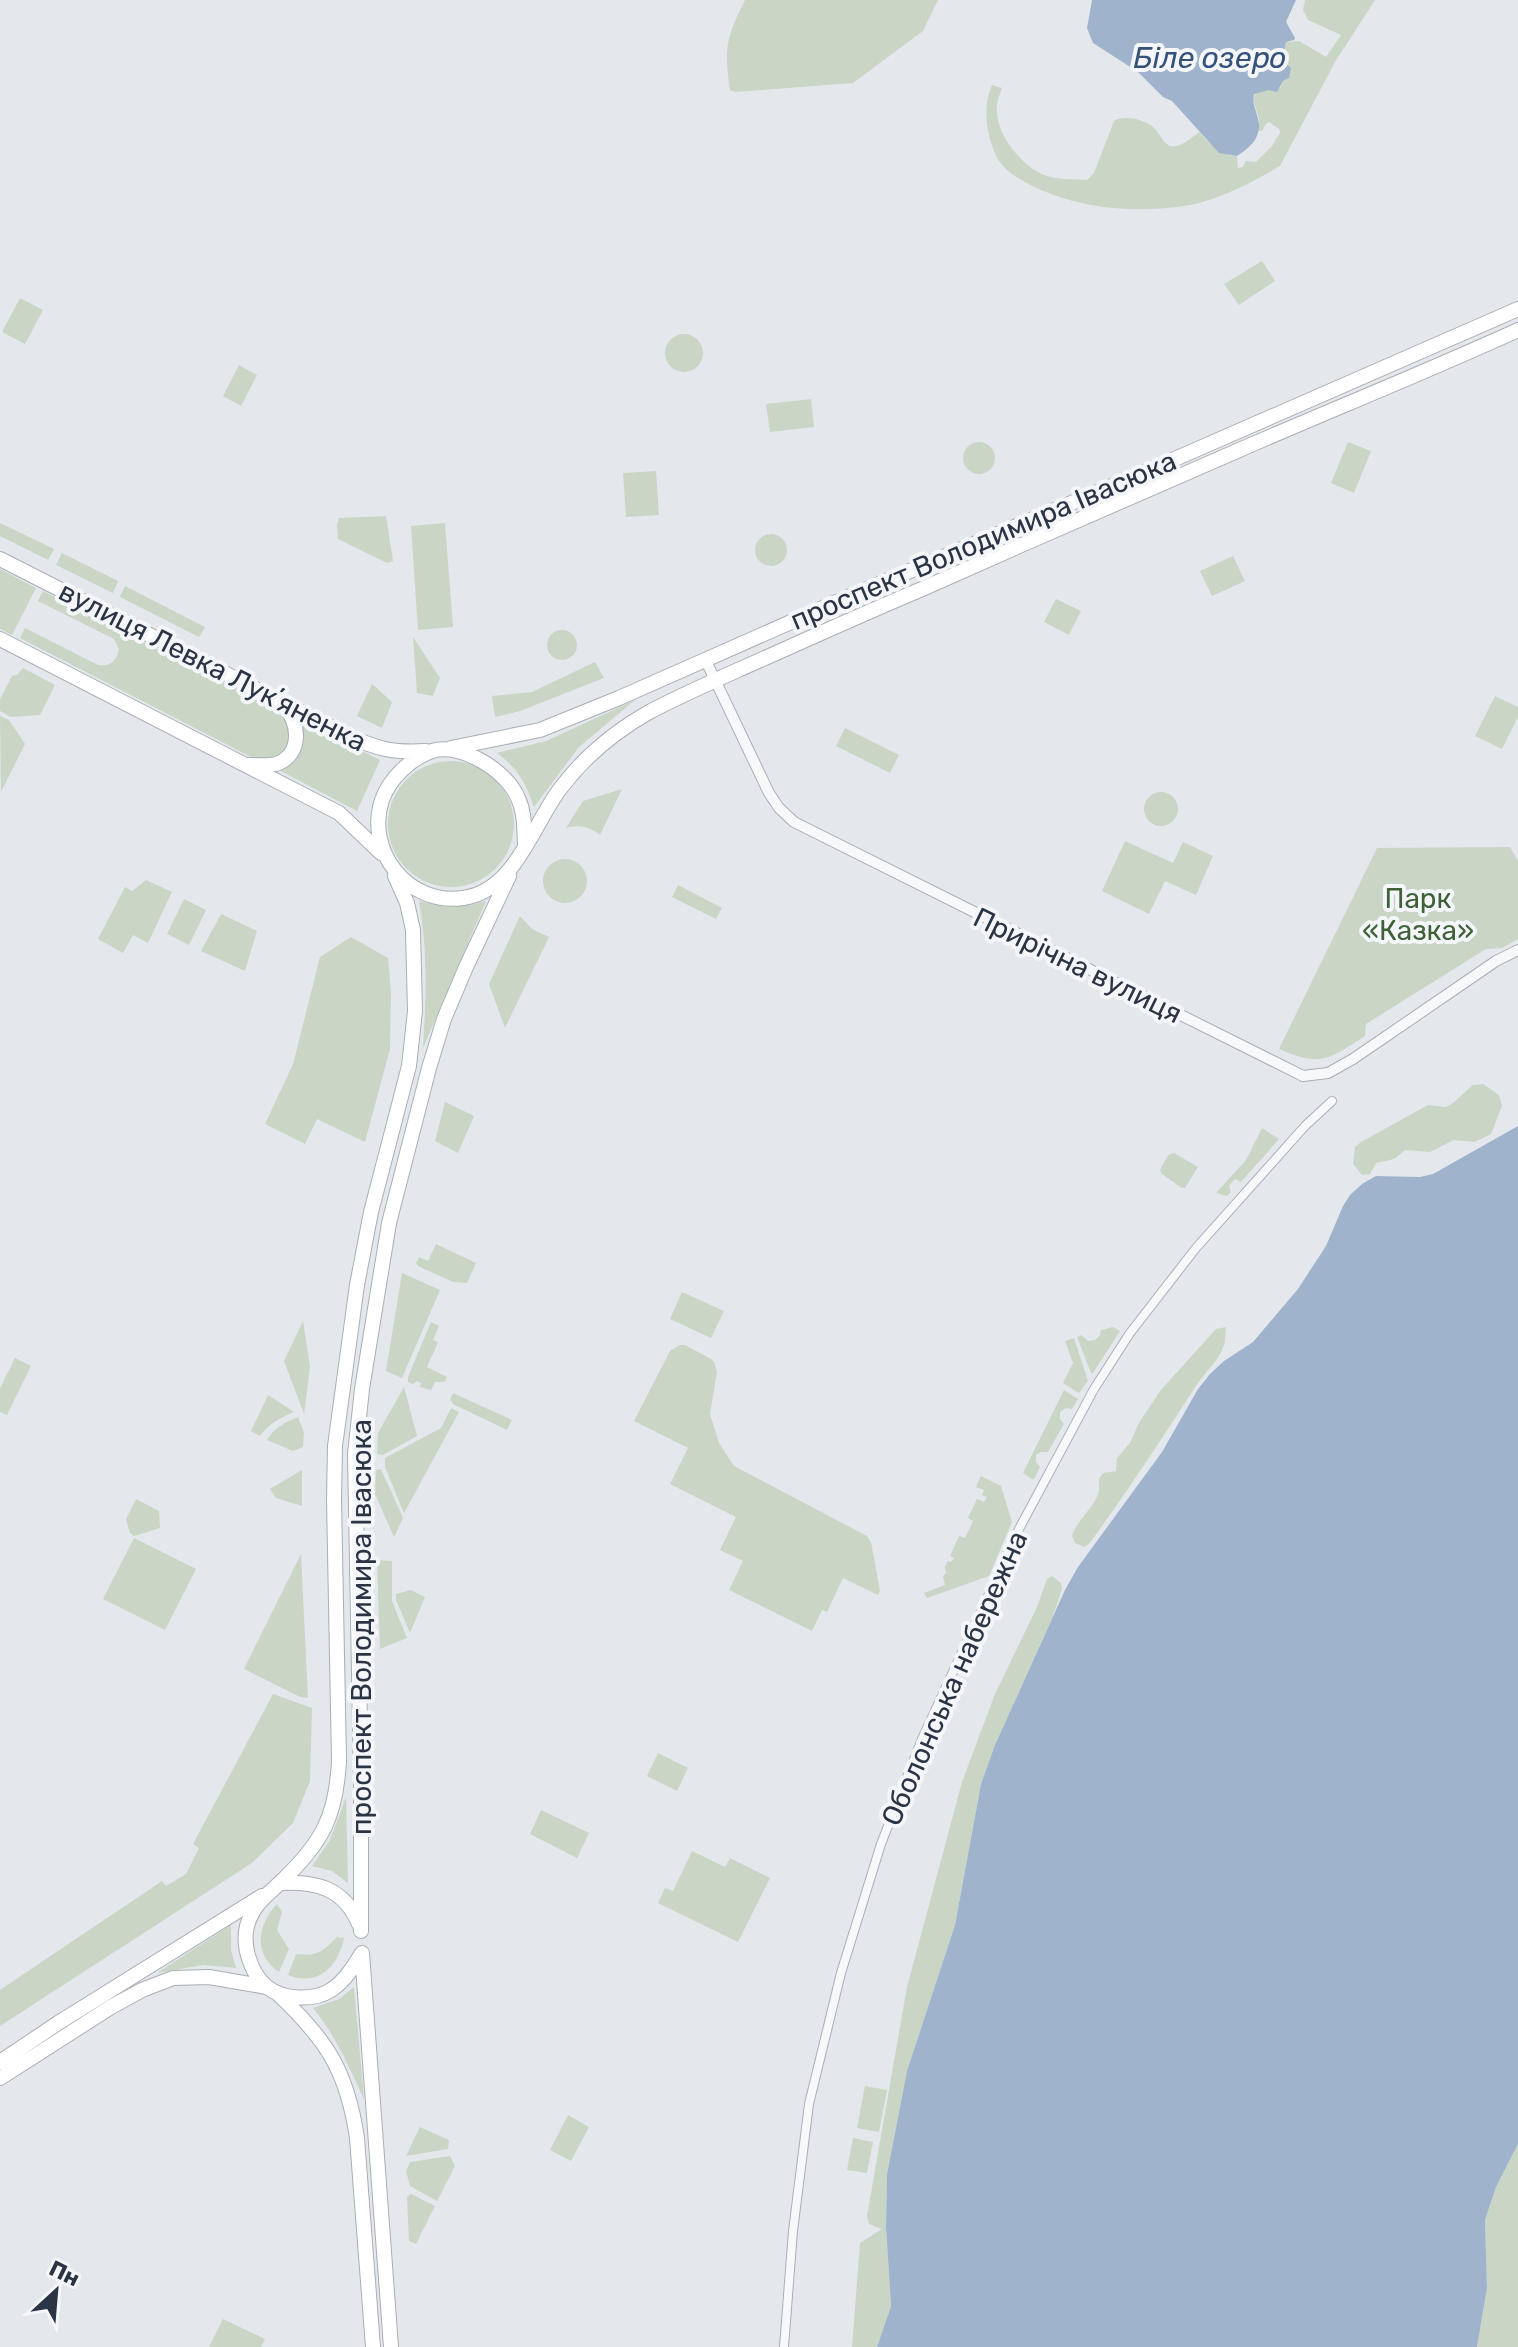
<svg xmlns="http://www.w3.org/2000/svg" width="1518" height="2347" font-family="Rubik,sans-serif">
  <style>
    .green { fill: #c9d6c5 }
    .water { fill: #9fb4cc }
    .lines { fill: none; stroke-linecap: round; stroke-linejoin: round }
    .pedestrian-casing { stroke: #a9aeb7; stroke-width: 10 }
    .minor-casing { stroke: #a9aeb7; stroke-width: 12 }
    .secondary-casing { stroke: #a9aeb7; stroke-width: 16 }
    .pedestrian { stroke: #f7f8fa; stroke-width: 8 }
    .minor { stroke: #f7f8fa; stroke-width: 10 }
    .secondary { stroke: #fff; stroke-width: 14 }
    .labels { text-anchor: middle; stroke-width: 8; stroke-linejoin: round; paint-order: stroke }
    .street-label { font-size: 28px; fill: #2b3445; stroke: #f4f6f9 }
    .park-label { font-size: 28px; fill: #3f6138; stroke: #f4f6f9 }
    .water-label { font-size: 30px; font-style: italic; fill: #34527a; stroke: #f4f6f9 }
  </style>
  <rect width="100%" height="100%" fill="#e4e7ec"/>
  <!-- green -->
  <path class="green" d="M 745,0 L 938,0 L 923,31 L 853,83 L 735,92 L 730,90 C 724,47 726,39 745,0 Z
    M 1305,0 L 1375,0 L 1335,62 L 1280,166 C 1251,183 1217,201 1184,206 C 1129,214 1072,208 1023,181 C 1015,176 1005,170 999,161 C 995,155 992,146 990,139 C 985,122 985,100 992,85 L 1002,88 C 1000,94 997,100 997,106 C 994,132 1021,166 1044,175 C 1056,180 1073,179 1087,180 L 1094,173 L 1114,121 C 1124,115 1142,119 1152,126 C 1161,133 1164,149 1176,146 C 1184,145 1193,136 1199,132 C 1209,143 1222,156 1237,156 L 1238,168 L 1243,167 L 1246,161 L 1256,162 L 1272,146 L 1280,133 L 1279,129 L 1269,122 L 1266,124 L 1262,131 L 1259,131 L 1259,119 L 1253,98 L 1257,91 L 1280,88 C 1287,73 1281,57 1286,42 L 1299,41 L 1326,57 L 1341,35 L 1308,20 L 1303,10 Z
    M 1262,261 L 1275,281 L 1239,305 L 1224,284 Z
    M 20,298 L 43,310 L 25,344 L 2,332 Z
    M665 353a19 19 0 1 1 38 0a19 19 0 1 1-38 0Z
    M 239,365 L 257,375 L 241,406 L 223,396 Z
    M 811,399 L 814,427 L 770,432 L 766,404 Z
    M 1348,442 L 1371,451 L 1354,493 L 1331,483 Z
    M963 458a16 16 0 1 1 32 0a16 16 0 1 1-32 0Z
    M 656,471 L 659,515 L 626,517 L 623,473 Z
    M 386,516 L 393,561 L 387,563 L 338,539 L 337,525 L 339,518 Z
    M 0,523 L 54,549 L 48,560 L 0,536 Z
    M 445,523 L 453,627 L 418,630 L 411,526 Z
    M755 550a16 16 0 1 1 32 0a16 16 0 1 1-32 0Z
    M 62,553 L 118,581 L 113,593 L 56,565 Z
    M 1233,556 L 1245,581 L 1212,596 L 1200,571 Z
    M 0,569 L 36,588 L 12,635 L 0,629 Z
    M 125,586 L 205,627 L 199,637 L 120,597 Z
    M 43,591 L 274,708 C 297,723 296,740 278,758 L 257,760 L 20,638 L 25,628 L 98,665 C 110,667 117,661 119,649 L 114,639 L 38,601 Z
    M 1056,599 L 1081,611 L 1069,635 L 1044,622 Z
    M547 645a15 15 0 1 1 30 0a15 15 0 1 1-30 0Z
    M 413,637 L 440,678 L 433,696 L 417,693 Z
    M 595,662 L 604,678 L 520,711 L 495,717 L 492,696 L 532,692 Z
    M 23,668 L 55,685 L 40,715 L 11,717 L 0,711 L 0,699 L 12,676 L 17,675 Z
    M 372,684 L 392,702 L 382,728 L 357,716 Z
    M 1495,696 L 1518,707 L 1518,717 L 1502,749 L 1475,736 Z
    M 635,700 L 579,747 L 534,807 C 525,782 519,770 497,753 L 546,741 Z
    M 0,716 L 9,720 L 25,744 L 1,792 Z
    M 301,721 L 380,760 L 357,811 L 277,769 Z
    M 845,728 L 899,755 L 890,773 L 836,746 Z
    M388 824a63 63 0 1 1 126 0a63 63 0 1 1-126 0Z
    M 622,789 L 600,835 C 589,827 580,824 566,828 L 583,801 Z
    M1144 809a17 17 0 1 1 34 0a17 17 0 1 1-34 0Z
    M 1125,841 L 1173,863 L 1183,842 L 1213,856 L 1196,895 L 1165,881 L 1149,914 L 1102,891 Z
    M 1510,847 L 1518,861 L 1518,939 L 1502,948 L 1486,949 L 1366,1024 L 1365,1036 C 1328,1060 1321,1067 1279,1049 L 1377,848 Z
    M543 881a22 22 0 1 1 44 0a22 22 0 1 1-44 0Z
    M 146,880 L 172,892 L 148,943 L 133,935 L 123,953 L 98,939 L 125,887 L 132,891 Z
    M 678,885 L 722,908 L 716,919 L 672,897 Z
    M 184,899 L 206,910 L 189,945 L 167,934 Z
    M 419,901 C 443,906 462,909 486,901 L 423,1048 C 426,995 428,953 419,901 Z
    M 221,914 L 257,931 L 245,971 L 201,951 Z
    M 520,916 L 532,929 L 549,937 L 505,1028 L 489,984 Z
    M 351,937 L 388,958 L 391,992 L 390,1049 L 365,1142 L 317,1119 L 305,1144 L 265,1124 L 293,1064 L 320,957 Z
    M 1483,1084 L 1499,1095 L 1502,1106 L 1491,1134 L 1474,1142 L 1454,1140 L 1430,1152 L 1405,1150 L 1394,1159 L 1376,1163 L 1370,1174 L 1362,1175 L 1353,1164 L 1355,1147 L 1361,1142 L 1428,1105 L 1446,1107 L 1453,1103 L 1473,1085 Z
    M 445,1102 L 474,1116 L 458,1153 L 435,1141 Z
    M 1262,1128 L 1279,1139 L 1241,1182 L 1235,1179 L 1229,1186 L 1231,1192 L 1227,1196 L 1216,1193 L 1246,1160 Z
    M 1174,1153 L 1198,1167 L 1185,1188 L 1182,1188 L 1162,1174 L 1160,1170 L 1168,1155 Z
    M 436,1244 L 476,1263 L 467,1283 L 453,1282 L 418,1266 L 416,1263 L 419,1257 L 428,1261 Z
    M 402,1273 L 440,1290 L 402,1378 L 386,1371 Z
    M 682,1292 L 724,1311 L 711,1338 L 670,1319 Z
    M 303,1321 L 310,1367 L 304,1414 L 284,1361 Z
    M 431,1322 L 439,1326 L 433,1340 L 438,1342 L 427,1367 L 447,1377 L 445,1382 L 435,1382 L 431,1390 L 420,1387 L 421,1383 L 417,1381 L 413,1384 L 408,1382 L 408,1377 Z
    M 1113,1327 L 1120,1331 L 1093,1373 L 1091,1373 L 1077,1337 L 1081,1335 L 1088,1341 L 1095,1340 L 1100,1335 L 1101,1330 Z
    M 1226,1327 C 1225,1332 1226,1340 1224,1345 C 1219,1361 1205,1372 1196,1386 C 1161,1440 1127,1492 1089,1544 L 1084,1547 L 1075,1543 L 1072,1536 C 1076,1521 1096,1506 1099,1491 C 1100,1484 1096,1478 1104,1473 C 1105,1472 1115,1472 1116,1471 L 1117,1458 L 1130,1443 L 1139,1423 L 1160,1391 L 1216,1329 Z
    M 1074,1338 L 1088,1381 L 1079,1393 L 1063,1383 L 1073,1363 L 1065,1341 Z
    M 680,1345 L 685,1345 L 711,1359 L 714,1362 L 717,1372 L 710,1414 L 719,1443 L 734,1466 L 867,1536 L 871,1542 L 880,1591 L 878,1595 L 843,1578 L 827,1612 L 822,1610 L 812,1631 L 729,1590 L 743,1561 L 720,1550 L 736,1517 L 670,1484 L 688,1448 L 634,1421 L 670,1351 Z
    M 15,1358 L 31,1366 L 7,1415 L 0,1412 L 0,1388 Z
    M 404,1387 L 417,1436 L 383,1455 L 377,1454 L 378,1433 Z
    M 1064,1390 L 1078,1399 L 1072,1409 L 1066,1408 L 1060,1412 L 1060,1419 L 1064,1424 L 1048,1452 L 1041,1452 L 1036,1455 L 1036,1462 L 1040,1467 L 1034,1479 L 1032,1479 L 1023,1473 Z
    M 453,1393 L 512,1420 L 507,1430 L 453,1404 L 450,1399 Z
    M 268,1395 L 294,1412 C 281,1417 268,1424 260,1436 L 251,1431 Z
    M 451,1408 L 459,1412 L 404,1513 L 385,1467 L 385,1458 L 441,1428 Z
    M 298,1417 L 304,1432 L 303,1447 L 293,1451 L 267,1440 C 274,1428 285,1422 298,1417 Z
    M 381,1469 L 403,1518 L 394,1537 L 375,1494 L 376,1470 Z
    M 302,1470 L 302,1506 L 276,1498 L 270,1489 Z
    M 981,1476 L 1001,1486 L 1012,1522 L 989,1576 L 927,1598 L 924,1593 L 945,1585 L 943,1576 L 946,1573 L 945,1567 L 948,1561 L 951,1562 L 954,1558 L 950,1556 L 959,1536 L 965,1538 L 973,1521 L 968,1518 L 977,1499 L 984,1502 L 987,1497 L 982,1495 L 984,1490 L 976,1487 Z
    M 136,1499 L 159,1511 L 160,1528 L 134,1536 L 130,1533 L 126,1519 Z
    M 134,1538 L 196,1569 L 165,1630 L 103,1599 Z
    M 301,1554 L 308,1698 L 300,1697 L 244,1669 Z
    M 377,1560 L 392,1561 L 392,1601 L 407,1638 L 380,1649 Z
    M 1052,1576 L 1061,1583 L 1062,1589 L 1053,1616 L 995,1745 L 981,1784 L 955,1925 L 907,2071 L 887,2174 L 886,2227 L 891,2306 L 877,2347 L 852,2347 L 860,2243 L 882,2229 L 869,2224 L 867,2216 L 907,1987 L 962,1782 L 995,1694 L 1037,1607 L 1047,1579 Z
    M 411,1590 L 425,1597 L 410,1633 L 396,1600 L 396,1594 Z
    M 273,1694 L 312,1708 L 310,1781 L 293,1823 L 252,1863 L 0,2026 L 0,1990 L 162,1881 L 166,1886 L 186,1874 L 199,1848 L 193,1844 Z
    M 658,1753 L 688,1768 L 677,1791 L 647,1776 Z
    M 346,1797 L 348,1883 L 332,1871 L 312,1866 L 330,1840 Z
    M 541,1810 L 589,1833 L 577,1858 L 530,1834 Z
    M 692,1851 L 725,1867 L 730,1858 L 770,1878 L 738,1942 L 658,1903 L 665,1888 L 673,1891 Z
    M 277,1904 L 282,1912 L 277,1930 L 289,1949 L 279,1972 C 253,1954 257,1925 277,1904 Z
    M 231,1925 L 231,1950 L 236,1968 L 203,1965 L 157,1973 Z
    M 337,1937 L 344,1938 C 338,1967 318,1987 288,1975 L 296,1954 C 319,1956 322,1952 337,1937 Z
    M 354,1987 L 364,2099 C 349,2067 336,2036 313,2008 L 339,1999 Z
    M 865,2086 L 887,2090 L 879,2132 L 857,2128 Z
    M 568,2115 L 589,2127 L 571,2161 L 550,2150 Z
    M 420,2127 L 449,2140 L 448,2149 L 406,2156 Z
    M 853,2138 L 873,2142 L 867,2173 L 847,2170 Z
    M 1518,2144 L 1518,2347 L 1477,2347 L 1487,2288 L 1485,2220 L 1496,2187 Z
    M 450,2156 L 455,2166 L 437,2201 L 410,2186 L 406,2171 L 410,2162 Z
    M 411,2194 L 435,2206 L 416,2244 L 409,2241 L 407,2197 Z
    M 223,2319 L 265,2339 L 261,2347 L 209,2347 Z"/>
  <!-- water -->
  <path class="water" d="M 1092,0 L 1296,0 L 1286,22 L 1295,38 L 1294,40 L 1286,42 L 1282,60 L 1291,68 L 1289,78 L 1283,81 L 1277,92 L 1269,90 L 1254,94 C 1252,104 1256,109 1258,119 C 1263,136 1250,148 1237,156 L 1219,153 L 1172,101 L 1163,97 L 1138,72 L 1093,43 L 1087,28 Z
    M 1518,1126 L 1518,2144 L 1496,2187 L 1485,2220 L 1487,2288 L 1477,2347 L 877,2347 L 891,2306 L 886,2227 L 887,2174 L 907,2071 L 955,1925 L 981,1784 L 995,1745 L 1065,1590 L 1078,1567 L 1162,1452 L 1198,1389 L 1210,1374 L 1224,1361 L 1253,1342 L 1298,1289 L 1326,1246 L 1343,1206 L 1350,1195 L 1362,1184 L 1376,1176 L 1420,1177 L 1433,1174 Z"/>
  <g class="lines">
    <!-- pedestrian casing -->
    <g class="pedestrian-casing">
      <path id="pedestrian" d="M 784,2347 L 793,2231 L 809,2104 L 841,1973 L 881,1844 L 922,1739 L 1019,1529 L 1094,1389 L 1130,1333 L 1196,1248 L 1305,1126 L 1332,1101"/>
    </g>
    <!-- minor casing -->
    <g class="minor-casing">
      <path id="minor" d="M 706,661 L 769,793 L 779,808 L 794,822 L 1303,1076 L 1328,1073 L 1353,1059 L 1496,961 L 1518,950"/>
    </g>
    <!-- secondary casing -->
    <g class="secondary-casing">
      <path id="secondary" d="M 0,559 L 346,735 C 378,749 392,753 426,751
        M 0,639 L 339,813 L 381,853
        M 451,748 L 540,730 L 619,698 L 834,603 L 1145,472 L 1518,309
        M 249,765 C 258,765 267,766 276,764 C 303,755 300,721 283,705
        M 525,845 C 524,828 525,813 518,798 C 507,771 461,742 432,751 C 411,758 389,779 382,800 C 365,851 408,906 463,898 C 515,891 532,826 560,789 C 584,757 617,730 651,711 C 680,696 709,683 738,670 C 799,643 860,615 922,589 C 1032,540 1142,492 1253,444 C 1341,406 1430,370 1518,330
        M 280,1883 C 316,1881 344,1888 359,1924
        M 361,1931 L 361,1781 L 355,1454 L 362,1389 L 389,1223 L 429,1068 L 444,1019 L 466,967 L 509,876
        M 362,1953 C 354,1966 345,1981 331,1990 C 314,2001 283,2000 267,1987 C 251,1974 242,1946 247,1926 C 254,1902 268,1895 284,1879 C 323,1841 336,1816 339,1761 L 334,1499 L 335,1446 L 357,1285 L 371,1212 L 409,1066 L 415,1011 L 413,930 L 407,903 L 395,876
        M 362,1953 L 391,2347
        M 277,1993 C 326,2039 347,2070 357,2138 L 373,2347
        M 0,2062 L 58,2023 L 262,1896
        M 0,2078 L 111,2007 L 142,1990 L 173,1978 L 209,1977 L 267,1987"/>
    </g>
    <!-- pedestrian -->
    <use href="#pedestrian" class="pedestrian"/>
    <!-- minor -->
    <use href="#minor" class="minor"/>
    <!-- secondary -->
    <use href="#secondary" class="secondary"/>
  </g>
  <g class="labels">
    <!-- street labels -->
    <g class="street-label">
      <text transform="translate(983 540) rotate(-23)" y="10">проспект Володимира Івасюка</text>
      <text transform="translate(213 666) rotate(27)" y="10">вулиця Левка Лукʼяненка</text>
      <text transform="translate(1078 965) rotate(26)" y="10">Прирічна вулиця</text>
      <text transform="translate(361 1627) rotate(-90)" y="10">проспект Володимира Івасюка</text>
      <text transform="translate(954 1678) rotate(-66)" y="10">Оболонська набережна</text>
    </g>
    <!-- park labels -->
    <g class="park-label">
      <text x="1418" y="908">Парк<tspan x="1418" dy="32">«Казка»</tspan></text>
    </g>
    <!-- water labels -->
    <g class="water-label">
      <text x="1210" y="68">Біле озеро</text>
    </g>
  </g>
  <!-- north arrow -->
  <g transform="translate(56 2291) rotate(26)" stroke="#f4f6f9" stroke-width="6" paint-order="stroke">
  <path d="M0-6L14 30L0 20L-14 30Z" fill="#2b3445"/>
  <text y="-12" font-size="22" font-weight="bold" text-anchor="middle" fill="#2b3445">Пн</text>
  </g>
</svg>
